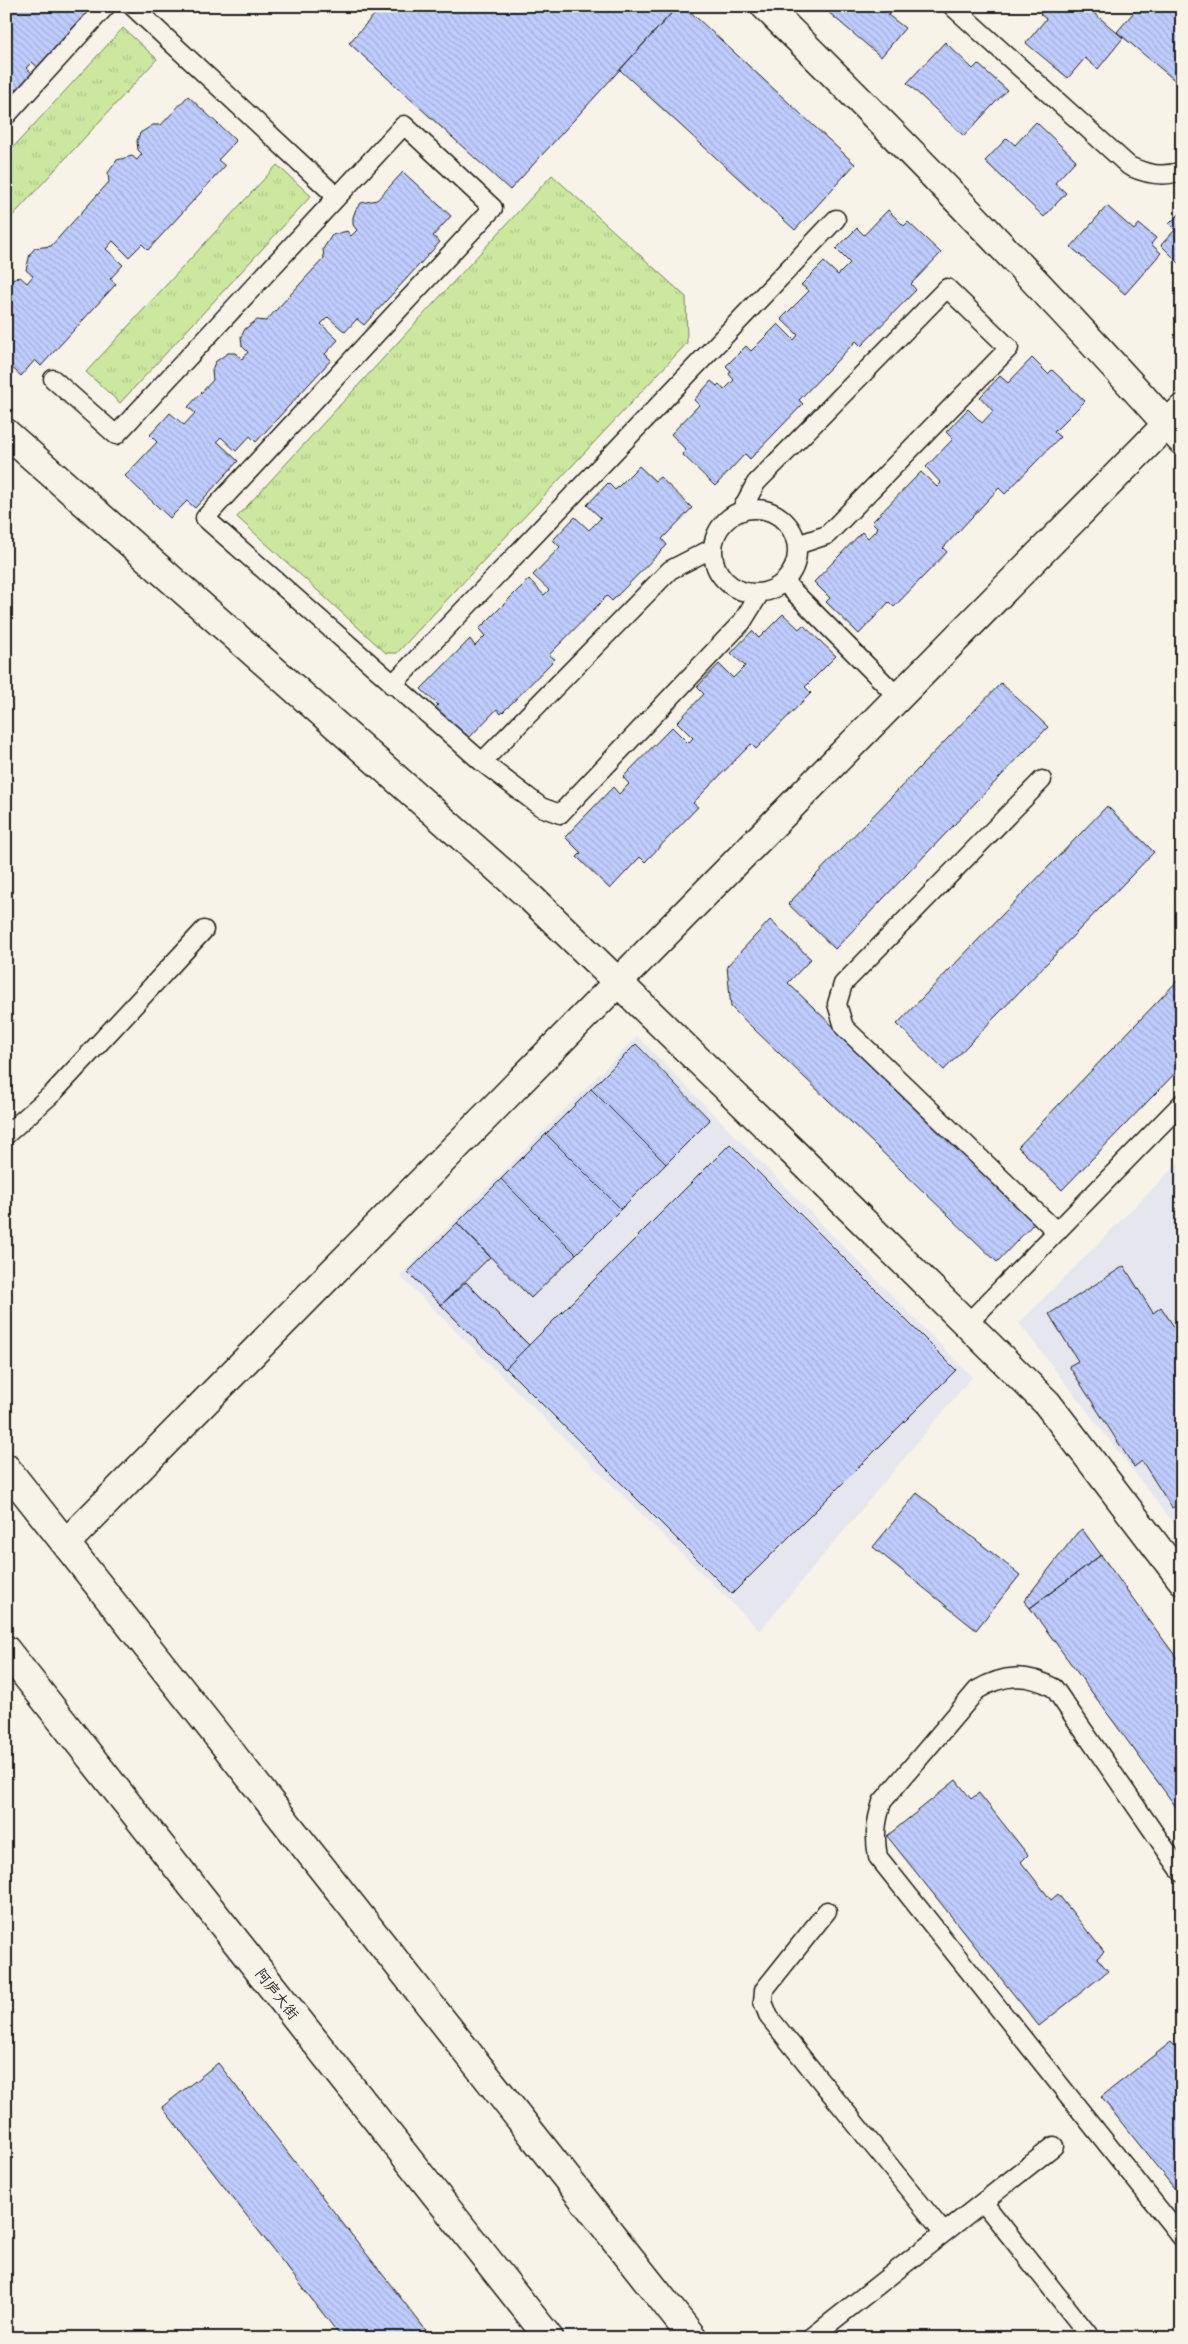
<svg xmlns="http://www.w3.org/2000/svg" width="1188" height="2344" font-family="Pangolin,'LXGW WenKai TC',sans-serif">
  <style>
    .built { fill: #e6e7ee }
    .grass { fill: url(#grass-tufts); stroke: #74825e }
    .building { fill: url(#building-back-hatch); stroke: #1c1c1c }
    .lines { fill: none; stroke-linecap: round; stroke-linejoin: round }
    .service-casing { stroke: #1c1c1c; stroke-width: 21 }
    .minor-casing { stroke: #1c1c1c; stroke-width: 31 }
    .tertiary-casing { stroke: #1c1c1c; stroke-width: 31 }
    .trunk-casing { stroke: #1c1c1c; stroke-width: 31 }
    .service { stroke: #f7f3e8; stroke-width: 18 }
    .minor { stroke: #f7f3e8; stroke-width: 28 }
    .tertiary { stroke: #f7f3e8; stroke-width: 28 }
    .trunk { stroke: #f7f3e8; stroke-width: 28 }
    .labels { text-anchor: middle; stroke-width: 4.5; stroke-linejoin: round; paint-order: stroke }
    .street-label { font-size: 15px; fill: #1c1c1c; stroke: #f7f3e8 }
  </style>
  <defs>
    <pattern id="grass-tufts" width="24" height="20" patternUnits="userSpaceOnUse" patternTransform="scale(1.25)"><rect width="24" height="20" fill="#cce89f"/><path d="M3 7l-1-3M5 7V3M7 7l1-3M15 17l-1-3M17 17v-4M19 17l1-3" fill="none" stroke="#afc688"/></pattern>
    <pattern id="building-back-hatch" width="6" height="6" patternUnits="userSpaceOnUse" patternTransform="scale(1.25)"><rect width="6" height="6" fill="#bfccfd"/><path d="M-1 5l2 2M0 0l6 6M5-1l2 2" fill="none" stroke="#a4afd8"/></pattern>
  </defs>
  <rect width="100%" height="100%" fill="#f7f3e8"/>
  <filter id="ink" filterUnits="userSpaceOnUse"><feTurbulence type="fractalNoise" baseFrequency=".02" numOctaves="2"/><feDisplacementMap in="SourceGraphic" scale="10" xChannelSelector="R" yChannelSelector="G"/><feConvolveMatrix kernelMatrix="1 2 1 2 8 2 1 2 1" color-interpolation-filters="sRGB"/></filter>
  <g filter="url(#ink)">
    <!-- built -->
    <path class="built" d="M 637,1036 L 972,1377 L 760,1631 L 400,1276 Z
      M 1182,1159 L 1182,1534 L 1019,1323 Z"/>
    <!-- grass -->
    <path class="grass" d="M 123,28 L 157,59 L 6,223 L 6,155 Z
      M 277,165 L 311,196 L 120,403 L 86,372 Z
      M 552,175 L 686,297 L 687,343 L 397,653 L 386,653 L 237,517 Z"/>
    <!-- building -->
    <path class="building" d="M 6,6 L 94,6 L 61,42 L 41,70 L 32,62 L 26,68 L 37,77 L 13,102 L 9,98 L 6,102 Z
      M 382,6 L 678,6 L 510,190 L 349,43 Z
      M 678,6 L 684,6 L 855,164 L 795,230 L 620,70 Z
      M 821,6 L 896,6 L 888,15 L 905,28 L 881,57 Z
      M 1047,6 L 1086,6 L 1123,38 L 1098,69 L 1085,58 L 1068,78 L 1026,43 L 1046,19 L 1040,14 Z
      M 1139,6 L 1169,6 L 1182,17 L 1182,79 L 1178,83 L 1117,32 Z
      M 945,42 L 973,69 L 978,64 L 1007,90 L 964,136 L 907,83 Z
      M 188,96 L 236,141 L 218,160 L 225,166 L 148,250 L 142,244 L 129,257 L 113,241 L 106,249 L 123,265 L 110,279 L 116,284 L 41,366 L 35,360 L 21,376 L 6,362 L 6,280 L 20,277 L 27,283 L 33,276 L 26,270 L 30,254 L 35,248 L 51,246 L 109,182 L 108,173 L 117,160 L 132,156 L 137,160 L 142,154 L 138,150 L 137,141 L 140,133 L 153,125 L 161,125 Z
      M 1036,122 L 1076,160 L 1055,183 L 1066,193 L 1044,217 L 985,161 L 1007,138 L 1015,145 Z
      M 403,172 L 451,216 L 433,236 L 440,242 L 364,325 L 357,319 L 345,332 L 328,317 L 321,324 L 338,340 L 325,354 L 331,360 L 256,442 L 250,436 L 236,451 L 221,437 L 217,441 L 238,461 L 195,508 L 187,501 L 170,518 L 125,476 L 157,442 L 150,435 L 170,413 L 184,425 L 195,413 L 188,407 L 213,380 L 212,370 L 215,362 L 228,353 L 235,353 L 242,359 L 248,352 L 242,346 L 241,337 L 245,329 L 257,320 L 266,321 L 324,258 L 323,249 L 332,235 L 347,231 L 351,236 L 357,230 L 353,225 L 353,217 L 356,209 L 361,203 L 377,200 Z
      M 1107,206 L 1134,230 L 1139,224 L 1156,238 L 1151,244 L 1161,253 L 1125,294 L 1071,247 Z
      M 888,210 L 904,226 L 908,222 L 941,253 L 911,284 L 916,290 L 861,346 L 856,341 L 799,400 L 803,404 L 750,459 L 745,454 L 715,486 L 682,454 L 686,450 L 671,434 L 699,405 L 694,400 L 711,381 L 717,386 L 719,384 L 724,390 L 734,380 L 729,374 L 731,371 L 726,366 L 746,346 L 751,351 L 778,324 L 794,340 L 798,335 L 781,319 L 809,291 L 801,285 L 824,262 L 838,275 L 850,263 L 836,249 L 857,228 L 864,235 Z
      M 1182,211 L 1182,266 L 1161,245 L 1175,230 L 1169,224 Z
      M 1032,358 L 1048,374 L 1052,370 L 1085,401 L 1054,432 L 1060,437 L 1005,494 L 999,488 L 943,548 L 947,552 L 894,607 L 889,602 L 859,634 L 826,602 L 830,598 L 814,582 L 862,532 L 868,538 L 878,528 L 872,522 L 921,472 L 937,487 L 941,483 L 926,467 L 953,439 L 946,432 L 968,409 L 982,423 L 993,411 L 980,397 L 1000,376 L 1008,383 Z
      M 639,466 L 655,481 L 660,477 L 692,508 L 662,539 L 667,545 L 612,601 L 607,596 L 549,655 L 555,659 L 501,714 L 497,709 L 466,741 L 434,709 L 438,705 L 421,689 L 470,639 L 475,646 L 485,636 L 479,629 L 529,579 L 544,595 L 549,590 L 533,575 L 560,547 L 553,540 L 575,517 L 589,530 L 601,518 L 587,505 L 608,483 L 615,490 Z
      M 783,614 L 799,629 L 803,625 L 836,656 L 805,687 L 811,693 L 756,749 L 751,744 L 693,803 L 698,807 L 645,862 L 640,857 L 610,889 L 577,857 L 581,853 L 565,837 L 613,787 L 619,794 L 629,784 L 623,777 L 672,727 L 688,743 L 693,738 L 677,722 L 704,694 L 697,687 L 719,664 L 733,678 L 745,666 L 731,653 L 752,631 L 759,638 Z
      M 1001,683 L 1048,727 L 835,949 L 788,904 Z
      M 1107,806 L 1154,852 L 944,1070 L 897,1024 Z
      M 770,920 L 811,959 L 788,983 L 1036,1221 L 997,1262 L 731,1007 L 727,966 Z
      M 1182,976 L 1182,1066 L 1062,1190 L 1018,1147 Z
      M 636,1044 L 710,1120 L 666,1164 L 591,1089 Z
      M 591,1089 L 666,1164 L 621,1209 L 546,1134 Z
      M 546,1134 L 621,1209 L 576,1254 L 501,1179 Z
      M 730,1144 L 956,1370 L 732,1594 L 506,1368 Z
      M 501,1179 L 576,1254 L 531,1298 L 457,1223 Z
      M 457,1223 L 490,1257 L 441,1305 L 408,1272 Z
      M 1124,1266 L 1153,1313 L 1161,1307 L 1182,1339 L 1182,1502 L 1172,1508 L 1142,1461 L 1134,1467 L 1069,1366 L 1078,1361 L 1049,1314 Z
      M 466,1282 L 529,1345 L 505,1369 L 441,1305 Z
      M 917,1493 L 1020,1575 L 976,1630 L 873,1547 Z
      M 1082,1529 L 1101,1555 L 1030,1608 L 1024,1601 L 1077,1533 Z
      M 1101,1555 L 1182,1665 L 1182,1815 L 1030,1608 Z
      M 956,1780 L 971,1799 L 979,1793 L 1028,1855 L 1021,1862 L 1051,1900 L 1058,1894 L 1104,1952 L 1097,1958 L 1108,1971 L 1039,2026 L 887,1836 Z
      M 1171,2042 L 1182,2055 L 1182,2198 L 1101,2097 Z
      M 218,2063 L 432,2338 L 342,2338 L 162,2107 Z"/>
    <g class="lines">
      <!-- service casing -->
      <g class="service-casing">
        <path id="service" d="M 132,6 L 337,197
          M 952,6 L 1129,166 C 1146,174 1163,178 1182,171
          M 6,116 L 106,6
          M 53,379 L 116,435 L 404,125 L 493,208 L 205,518 L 482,762 L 541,807 L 560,814 L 742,622 L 760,593
          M713 551a42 42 0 1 1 84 0a42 42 0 1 1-84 0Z
          M 741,511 L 756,483 L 947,288 L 1009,348 L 827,535 L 797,545
          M 784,582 L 898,697
          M 392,685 L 836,219
          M 482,762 L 670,570 L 713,548
          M 1042,780 L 843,984 L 837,1004 L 844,1027 L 1057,1232
          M 6,1135 L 53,1093 L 204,930
          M 967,1324 L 1182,1103
          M 1182,1873 L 1054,1688 C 1027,1673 1004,1674 977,1690 L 882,1802 C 876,1822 874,1836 878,1857 L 1182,2238
          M 827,1911 L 764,1990 L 763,2002 L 769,2017 L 944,2233
          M 983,2202 L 1091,2338
          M 811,2338 L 1054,2146"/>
      </g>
      <!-- minor casing -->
      <g class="minor-casing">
        <path id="minor" d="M 765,6 C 908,147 1048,291 1182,441
          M 6,433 L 531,898 L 794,1153 L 1047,1403 L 1182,1580"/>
      </g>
      <!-- tertiary casing -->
      <g class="tertiary-casing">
        <path id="tertiary" d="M 66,1543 L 1182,409"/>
      </g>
      <!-- trunk casing -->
      <g class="trunk-casing">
        <path id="trunk" d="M 6,1468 L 693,2338
          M 6,1650 L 549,2338"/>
      </g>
      <!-- service -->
      <use href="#service" class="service"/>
      <!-- minor -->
      <use href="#minor" class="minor"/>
      <!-- tertiary -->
      <use href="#tertiary" class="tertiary"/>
      <!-- trunk -->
      <use href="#trunk" class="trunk"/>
    </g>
  </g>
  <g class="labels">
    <!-- street labels -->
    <g class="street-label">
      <text transform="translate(277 1994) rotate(52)" y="5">阿庐大街</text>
    </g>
  </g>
  <!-- margin -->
  <rect width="1188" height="2344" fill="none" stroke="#f7f3e8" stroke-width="25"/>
  <rect x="12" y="12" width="1163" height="2319" fill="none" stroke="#1c1c1c" stroke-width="2" filter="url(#ink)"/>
</svg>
